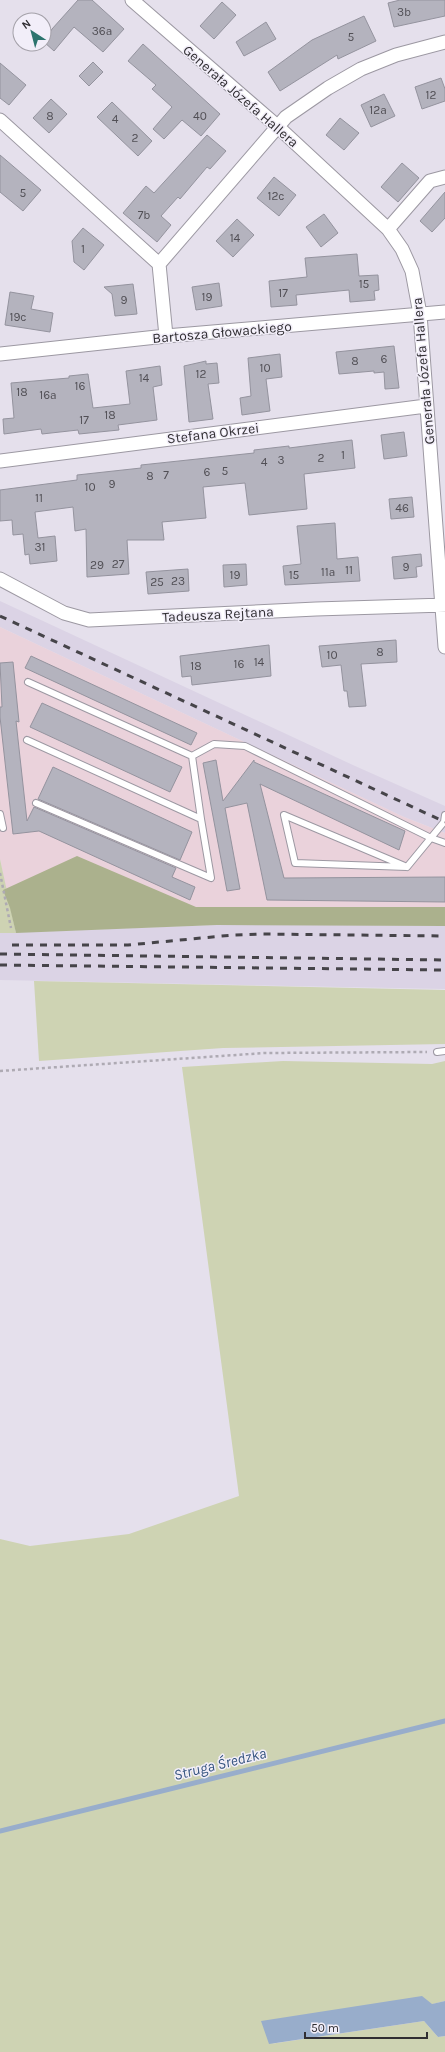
<svg xmlns="http://www.w3.org/2000/svg" width="445" height="2052" font-family="Karla,sans-serif">
  <style>
    .built { fill: #dbd3e5 }
    .industrial { fill: #ead2db }
    .green { fill: #ced3b3 }
    .forest { fill: #abb18d }
    .water { fill: #98adcb }
    .lines { fill: none; stroke-linecap: round; stroke-linejoin: round }
    .stream { stroke: #98adcb; stroke-width: 5 }
    .building { fill: #b4b3be; stroke: #94939e }
    .service-casing { stroke: #9c98a2; stroke-width: 8 }
    .minor-casing { stroke: #9c98a2; stroke-width: 15 }
    .path { stroke: #aeaab3; stroke-width: 2.5; stroke-dasharray: 3 3; stroke-linecap: butt }
    .service { stroke: #fff; stroke-width: 6 }
    .minor { stroke: #fff; stroke-width: 13 }
    .rail { stroke: #464449; stroke-width: 3; stroke-dasharray: 7 7; stroke-linecap: butt }
    .labels { text-anchor: middle; stroke-width: 3; stroke-linejoin: round; paint-order: stroke }
    .number-label { font-size: 12px; fill: #514f55 }
    .street-label { font-size: 14px; fill: #302e32; stroke: #f2eef9 }
    .water-label { font-size: 15px; font-style: italic; fill: #35547e; stroke: #f2eef9 }
  </style>
  <rect width="100%" height="100%" fill="#e5e0ec"/>
  <!-- built -->
  <path class="built" d="M 0,601 L 355,766 L 445,806 L 445,833 L 404,817 L 0,627 Z
    M 276,924 L 445,926 L 445,989 L 0,980 L 0,933 L 217,925 Z"/>
  <!-- industrial -->
  <path class="industrial" d="M 0,627 L 404,817 L 445,833 L 445,907 L 10,908 L 0,859 Z"/>
  <!-- green -->
  <path class="green" d="M 0,859 L 16,933 L 0,933 Z
    M 34,981 L 445,990 L 445,1044 L 223,1048 L 39,1061 Z
    M 283,1061 L 432,1064 L 445,1061 L 445,2001 L 270,2044 L 424,2021 L 438,2037 L 445,2036 L 445,2052 L 0,2052 L 0,1539 L 30,1546 L 129,1534 L 239,1496 L 182,1067 Z"/>
  <!-- forest -->
  <path class="forest" d="M 77,856 L 196,907 L 445,907 L 445,926 L 217,925 L 16,933 L 10,908 L 3,890 Z"/>
  <!-- water -->
  <path class="water" d="M 422,1996 L 432,2004 L 445,2001 L 445,2036 L 438,2037 L 424,2021 L 269,2044 L 261,2021 Z"/>
  <g class="lines">
    <!-- stream -->
    <path class="stream" d="M 0,1831 L 445,1721"/>
  </g>
  <!-- building -->
  <path class="building" d="M 78,0 L 92,0 L 124,29 L 103,52 L 74,27 L 54,51 L 44,42 L 52,29 Z
    M 400,0 L 445,0 L 445,16 L 394,27 L 388,3 Z
    M 222,2 L 236,15 L 214,39 L 200,26 Z
    M 364,16 L 376,41 L 338,59 L 337,55 L 280,91 L 268,72 L 312,40 Z
    M 266,22 L 276,39 L 244,56 L 236,42 Z
    M 143,44 L 220,114 L 201,136 L 182,120 L 164,139 L 153,129 L 172,107 L 152,89 L 156,85 L 128,61 Z
    M 93,62 L 103,72 L 89,86 L 79,76 Z
    M 0,63 L 26,85 L 9,105 L 0,98 Z
    M 441,78 L 445,89 L 445,101 L 422,109 L 415,87 Z
    M 384,94 L 395,116 L 371,127 L 361,105 Z
    M 51,99 L 67,114 L 49,133 L 33,118 Z
    M 112,102 L 152,141 L 138,156 L 97,117 Z
    M 340,118 L 359,133 L 344,150 L 326,135 Z
    M 207,135 L 226,151 L 210,169 L 207,167 L 180,199 L 178,197 L 161,216 L 171,225 L 157,242 L 123,213 L 146,186 L 154,193 Z
    M 0,155 L 41,190 L 23,211 L 0,192 Z
    M 402,163 L 419,178 L 398,202 L 381,187 Z
    M 274,177 L 296,195 L 279,216 L 257,198 Z
    M 445,192 L 445,218 L 432,232 L 420,221 Z
    M 324,214 L 338,233 L 321,247 L 306,227 Z
    M 237,219 L 254,235 L 233,257 L 216,241 Z
    M 83,228 L 104,245 L 84,270 L 74,262 L 72,241 Z
    M 357,254 L 359,276 L 378,275 L 379,290 L 374,291 L 375,300 L 350,302 L 349,290 L 296,295 L 297,305 L 271,307 L 269,281 L 307,277 L 305,258 Z
    M 219,283 L 222,306 L 196,310 L 192,287 Z
    M 133,284 L 137,314 L 115,316 L 112,294 L 104,287 Z
    M 10,292 L 34,296 L 31,309 L 53,313 L 50,332 L 5,325 Z
    M 394,346 L 399,388 L 385,389 L 384,372 L 374,373 L 374,371 L 339,374 L 336,352 Z
    M 280,354 L 282,377 L 266,379 L 270,411 L 242,415 L 240,398 L 251,396 L 248,358 Z
    M 206,361 L 206,364 L 217,363 L 219,383 L 208,384 L 213,419 L 189,422 L 184,366 Z
    M 160,366 L 162,385 L 153,387 L 157,420 L 118,425 L 119,430 L 79,434 L 78,430 L 42,434 L 41,429 L 4,434 L 3,419 L 14,418 L 11,383 L 69,378 L 69,376 L 88,374 L 93,408 L 130,404 L 126,371 Z
    M 404,432 L 407,456 L 384,459 L 381,435 Z
    M 352,440 L 355,468 L 304,474 L 307,509 L 249,515 L 245,483 L 203,487 L 206,518 L 162,522 L 164,540 L 127,540 L 129,574 L 87,577 L 86,529 L 75,531 L 73,507 L 35,512 L 38,538 L 55,536 L 57,561 L 30,564 L 29,554 L 25,555 L 23,534 L 13,535 L 12,520 L 0,521 L 0,490 L 77,480 L 77,475 L 141,468 L 141,465 L 254,453 L 254,450 L 289,446 L 289,448 Z
    M 412,497 L 414,517 L 391,519 L 389,499 Z
    M 335,523 L 337,559 L 358,557 L 360,581 L 285,585 L 283,566 L 301,564 L 297,526 Z
    M 421,554 L 422,566 L 416,567 L 417,577 L 394,579 L 392,557 Z
    M 246,564 L 247,585 L 224,587 L 223,565 Z
    M 188,569 L 189,591 L 148,594 L 146,572 Z
    M 396,640 L 397,662 L 361,664 L 366,706 L 349,707 L 347,691 L 344,691 L 341,665 L 322,667 L 319,646 Z
    M 269,645 L 271,676 L 192,685 L 191,676 L 182,677 L 180,656 Z
    M 31,656 L 197,733 L 191,745 L 25,668 Z
    M 13,662 L 19,722 L 16,721 L 27,821 L 34,807 L 176,868 L 172,877 L 195,887 L 190,900 L 39,831 L 13,834 L 0,717 L 0,707 L 2,707 L 0,663 Z
    M 42,703 L 182,767 L 170,792 L 30,727 Z
    M 216,760 L 223,801 L 254,760 L 254,762 L 405,831 L 399,850 L 260,784 L 284,878 L 445,877 L 445,902 L 267,900 L 247,803 L 225,808 L 240,889 L 227,891 L 203,763 Z
    M 53,767 L 192,832 L 180,860 L 38,799 Z"/>
  <g class="lines">
    <!-- service casing -->
    <g class="service-casing">
      <path id="service" d="M 28,682 L 192,756 L 214,744 L 245,746 L 431,838 L 445,843
        M 27,740 L 201,819 L 192,756
        M 36,803 L 211,878 L 201,819
        M 0,814 L 3,828
        M 284,815 L 407,867 L 295,863 Z
        M 407,867 L 444,822 L 445,815
        M 437,1052 L 445,1051"/>
    </g>
    <!-- minor casing -->
    <g class="minor-casing">
      <path id="minor" d="M 132,0 L 277,126 L 388,229 L 402,249 L 412,271 L 420,314 L 445,647
        M 0,120 L 159,264
        M 388,229 L 430,181 L 445,177
        M 166,336 L 159,264 L 286,117 L 328,88 L 361,69 L 396,55 L 445,42
        M 0,354 L 166,336 L 445,312
        M 0,461 L 426,406
        M 0,579 L 64,613 L 89,620 L 316,609 L 445,605"/>
    </g>
    <!-- path -->
    <path class="path" d="M 0,873 L 11,928
      M 0,1071 L 265,1053 L 427,1052"/>
    <!-- service -->
    <use href="#service" class="service"/>
    <!-- minor -->
    <use href="#minor" class="minor"/>
    <!-- rail -->
    <path class="rail" d="M 0,616 L 445,822
      M 12,945 L 128,945 L 233,935 L 261,934 L 445,936
      M 0,954 L 445,960
      M 0,965 L 445,970"/>
  </g>
  <g class="labels">
    <!-- number labels -->
    <g class="number-label">
      <text x="404" y="16">3b</text>
      <text x="102" y="35">36a</text>
      <text x="351" y="41">5</text>
      <text x="431" y="99">12</text>
      <text x="378" y="114">12a</text>
      <text x="50" y="120">8</text>
      <text x="200" y="120">40</text>
      <text x="115" y="123">4</text>
      <text x="135" y="142">2</text>
      <text x="23" y="197">5</text>
      <text x="276" y="200">12c</text>
      <text x="144" y="219">7b</text>
      <text x="235" y="242">14</text>
      <text x="83" y="253">1</text>
      <text x="364" y="288">15</text>
      <text x="283" y="297">17</text>
      <text x="207" y="301">19</text>
      <text x="124" y="304">9</text>
      <text x="18" y="321">19c</text>
      <text x="384" y="363">6</text>
      <text x="355" y="365">8</text>
      <text x="265" y="372">10</text>
      <text x="201" y="378">12</text>
      <text x="144" y="382">14</text>
      <text x="80" y="390">16</text>
      <text x="22" y="396">18</text>
      <text x="48" y="399">16a</text>
      <text x="110" y="419">18</text>
      <text x="84" y="424">17</text>
      <text x="343" y="459">1</text>
      <text x="321" y="462">2</text>
      <text x="281" y="464">3</text>
      <text x="264" y="466">4</text>
      <text x="225" y="475">5</text>
      <text x="207" y="476">6</text>
      <text x="166" y="479">7</text>
      <text x="150" y="480">8</text>
      <text x="112" y="488">9</text>
      <text x="90" y="491">10</text>
      <text x="39" y="502">11</text>
      <text x="402" y="512">46</text>
      <text x="40" y="551">31</text>
      <text x="118" y="568">27</text>
      <text x="97" y="569">29</text>
      <text x="406" y="571">9</text>
      <text x="349" y="574">11</text>
      <text x="328" y="576">11a</text>
      <text x="235" y="579">19</text>
      <text x="294" y="579">15</text>
      <text x="178" y="585">23</text>
      <text x="157" y="586">25</text>
      <text x="380" y="656">8</text>
      <text x="332" y="659">10</text>
      <text x="259" y="666">14</text>
      <text x="239" y="668">16</text>
      <text x="196" y="670">18</text>
    </g>
    <!-- street labels -->
    <g class="street-label">
      <text transform="translate(241 96) rotate(41)" y="5">Generała Józefa Hallera</text>
      <text transform="translate(222 332) rotate(-5)" y="5">Bartosza Głowackiego</text>
      <text transform="translate(423 371) rotate(-95)" y="5">Generała Józefa Hallera</text>
      <text transform="translate(213 433) rotate(-7)" y="5">Stefana Okrzei</text>
      <text transform="translate(218 614) rotate(-3)" y="5">Tadeusza Rejtana</text>
    </g>
    <!-- water labels -->
    <g class="water-label">
      <text transform="translate(220 1764) rotate(-14)" y="5">Struga Średzka</text>
    </g>
  </g>
  <!-- north arrow -->
  <g transform="translate(32 32) rotate(324)"><circle r="19" fill="#f2eef9" stroke="#a4a1a9"/>
  <path d="M0-3L7 15L0 10L-7 15Z" fill="#2c746e"/>
  <text y="-6" font-size="11" font-weight="bold" text-anchor="middle" fill="#302e32">N</text>
  </g>
  <!-- scale -->
  <path d="M305 2032v6h122v-6" fill="none" stroke="#302e32" stroke-width="2"/>
  <text x="311" y="2032" font-size="12" fill="#302e32" stroke="#f2eef9" stroke-width="3" paint-order="stroke">50 m</text>
</svg>
